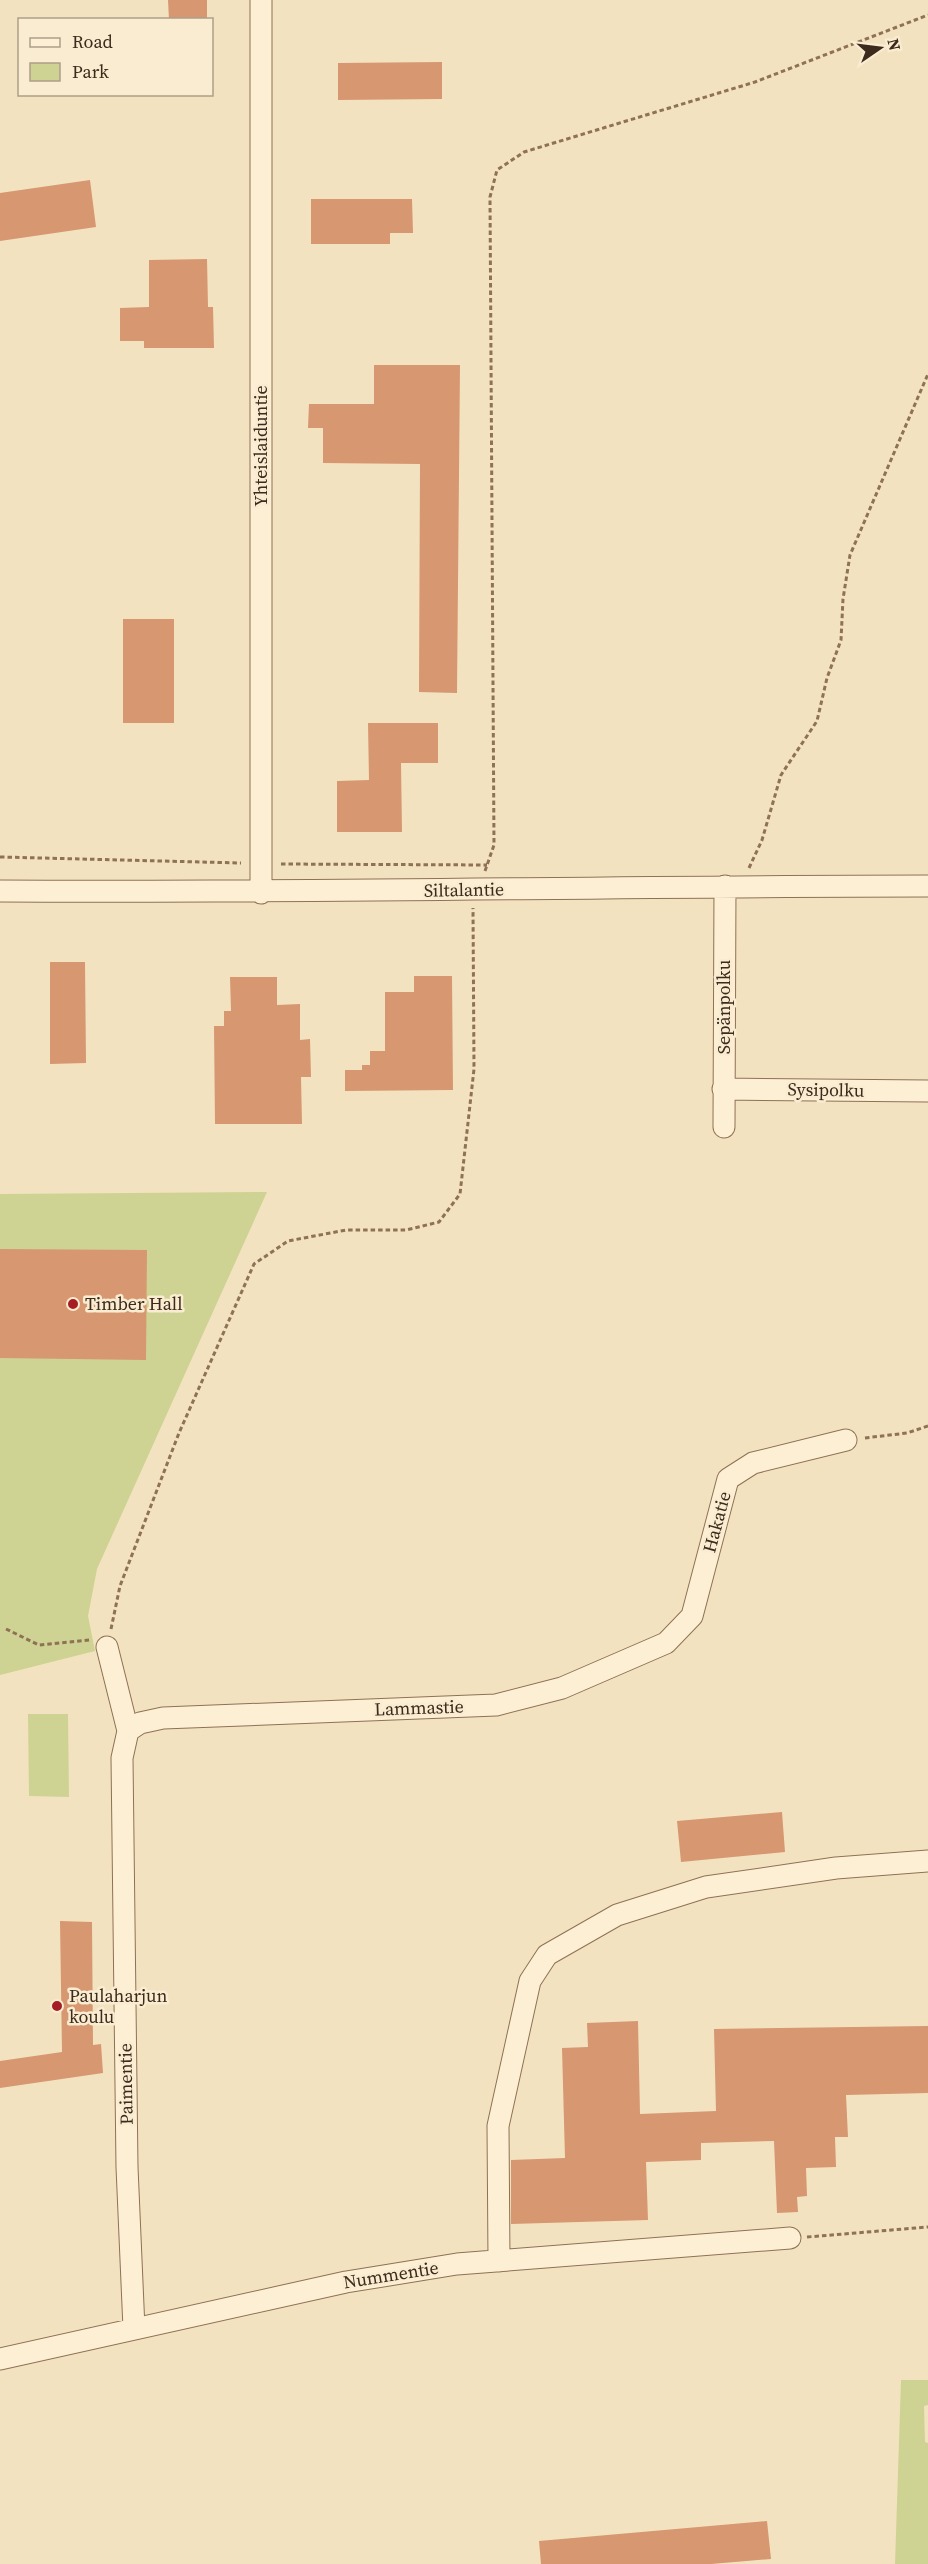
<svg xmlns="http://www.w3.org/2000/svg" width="928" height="2564" font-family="'Source Serif 4',serif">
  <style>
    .green { fill: #ced393 }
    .building { fill: #d69771 }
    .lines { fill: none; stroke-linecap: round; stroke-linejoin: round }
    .minor-casing { stroke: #8f7155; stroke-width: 23 }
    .path { stroke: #8f7155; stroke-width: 3; stroke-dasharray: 4.5 3; stroke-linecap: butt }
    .minor { stroke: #fdefd4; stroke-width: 21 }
    .poi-dot { fill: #a51e25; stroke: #f9ecd1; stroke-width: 2 }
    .labels { text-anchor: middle; stroke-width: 5; stroke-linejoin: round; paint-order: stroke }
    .street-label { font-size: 18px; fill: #3c2a1c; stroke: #f9ecd1 }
    .poi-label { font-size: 18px; fill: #3c2a1c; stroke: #f9ecd1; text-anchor: start }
  </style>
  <rect width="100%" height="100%" fill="#f3e2c0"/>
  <!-- green -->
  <path class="green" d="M 267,1192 L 97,1569 L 88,1616 L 95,1651 L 0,1675 L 0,1194 Z
    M 28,1714 L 68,1714 L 69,1797 L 29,1796 Z
    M 901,2380 L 928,2380 L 928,2405 L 924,2406 L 925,2442 L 928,2443 L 928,2564 L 895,2564 Z"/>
  <!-- building -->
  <path class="building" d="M 168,0 L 207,0 L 207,20 L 169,20 Z
    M 442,62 L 442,99 L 338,100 L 338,63 Z
    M 90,180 L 96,227 L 0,241 L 0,193 Z
    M 311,199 L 412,199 L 413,233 L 390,233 L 390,244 L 311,244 Z
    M 207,259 L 208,307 L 213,307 L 214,348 L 144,348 L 144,341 L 120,341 L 120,308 L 149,307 L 149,260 Z
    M 374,365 L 460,365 L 457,693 L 419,692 L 420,464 L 323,463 L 323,428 L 308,428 L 309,404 L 374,404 Z
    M 123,619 L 174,619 L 174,723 L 123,723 Z
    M 368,723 L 438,723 L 438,763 L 401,763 L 402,832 L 337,832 L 337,781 L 369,780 Z
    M 50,962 L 85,962 L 86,1063 L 50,1064 Z
    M 414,976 L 452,976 L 453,1090 L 345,1091 L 345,1070 L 362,1070 L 362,1065 L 370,1065 L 370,1051 L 385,1051 L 385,992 L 414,992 Z
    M 230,977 L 277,977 L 277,1005 L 300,1004 L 300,1040 L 310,1039 L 311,1077 L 301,1077 L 302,1124 L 215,1124 L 214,1026 L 224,1026 L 224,1011 L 231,1011 Z
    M 0,1249 L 147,1250 L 146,1360 L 0,1358 Z
    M 782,1812 L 785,1852 L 681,1862 L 677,1821 Z
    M 60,1921 L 92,1922 L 93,2045 L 101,2044 L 103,2073 L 0,2088 L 0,2061 L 62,2052 Z
    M 638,2021 L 640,2114 L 716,2111 L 714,2029 L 928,2026 L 928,2093 L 846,2095 L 848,2137 L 835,2137 L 836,2167 L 806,2168 L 807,2196 L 797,2197 L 798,2212 L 777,2213 L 774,2141 L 701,2143 L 701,2160 L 646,2162 L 648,2220 L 511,2224 L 511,2160 L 565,2158 L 562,2048 L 588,2047 L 587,2023 Z
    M 767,2521 L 771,2559 L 711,2564 L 541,2564 L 539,2541 Z"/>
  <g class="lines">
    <!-- minor casing -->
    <g class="minor-casing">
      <path id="minor" d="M 0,891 C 309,893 619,886 928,886
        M 261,893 L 261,0
        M 723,1089 L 928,1091
        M 724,1127 L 725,886
        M 107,1647 L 128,1731
        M 128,1731 L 140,1723 L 163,1718 L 496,1705 L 562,1688 L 666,1643 L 692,1616 L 728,1479 L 753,1463 L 846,1440
        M 128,1731 L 122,1758 L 127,2167 L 134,2329
        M 499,2261 L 498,2126 L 530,1981 L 547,1955 L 617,1915 L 706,1887 L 836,1868 L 928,1861
        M 0,2359 L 346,2282 L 457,2264 L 790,2238"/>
    </g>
    <!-- path -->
    <path class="path" d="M 0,857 L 241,863
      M 281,864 L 487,865
      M 749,868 L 762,840 L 781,775 L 817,721 L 827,678 L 841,640 L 843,599 L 850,555 L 928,374
      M 485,871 L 494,845 L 490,197 L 497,170 L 524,152 L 755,82 L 928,15
      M 865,1438 L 907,1433 L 928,1426
      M 6,1629 L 39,1645 L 90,1640
      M 111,1629 L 120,1586 L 179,1433 L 254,1264 L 288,1241 L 346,1230 L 406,1230 L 439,1222 L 460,1194 L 474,1069 L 473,908
      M 807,2237 L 928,2227"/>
    <!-- minor -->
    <use href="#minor" class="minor"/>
  </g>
  <!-- markers -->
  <g class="poi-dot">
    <circle cx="73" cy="1304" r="6"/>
    <circle cx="57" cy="2006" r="6"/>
  </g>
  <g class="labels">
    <!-- street labels -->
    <g class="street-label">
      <text transform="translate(261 446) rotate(-90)" y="6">Yhteislaiduntie</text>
      <text transform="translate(464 890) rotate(-1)" y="6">Siltalantie</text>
      <text transform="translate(724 1007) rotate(-90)" y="6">Sepänpolku</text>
      <text transform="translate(826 1090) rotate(1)" y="6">Sysipolku</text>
      <text transform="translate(717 1522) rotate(-75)" y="6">Hakatie</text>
      <text transform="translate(419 1708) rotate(-2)" y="6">Lammastie</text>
      <text transform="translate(126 2084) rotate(-91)" y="6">Paimentie</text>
      <text transform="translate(391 2275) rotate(-9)" y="6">Nummentie</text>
    </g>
    <!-- poi labels -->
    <g class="poi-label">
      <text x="85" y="1310">Timber Hall</text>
      <text x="69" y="2002">Paulaharjun<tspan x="69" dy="21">koulu</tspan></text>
    </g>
  </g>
  <!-- legend -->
  <rect x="18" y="18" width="195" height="78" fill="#f9ecd1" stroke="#ad9e89" stroke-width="1.5"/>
  <rect x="30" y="38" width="30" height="9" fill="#fdefd4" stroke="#ad9e89" stroke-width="1.5"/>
  <text x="72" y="48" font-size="18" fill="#3c2a1c">Road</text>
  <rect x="30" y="63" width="30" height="18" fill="#ced393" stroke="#ad9e89" stroke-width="1.5"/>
  <text x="72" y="78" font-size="18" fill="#3c2a1c">Park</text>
  <!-- north arrow -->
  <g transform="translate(880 48) rotate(76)" stroke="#f9ecd1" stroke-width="4.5" paint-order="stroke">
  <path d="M0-4.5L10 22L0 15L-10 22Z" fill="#3c2a1c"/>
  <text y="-9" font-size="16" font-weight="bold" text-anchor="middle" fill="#3c2a1c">N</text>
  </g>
</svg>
